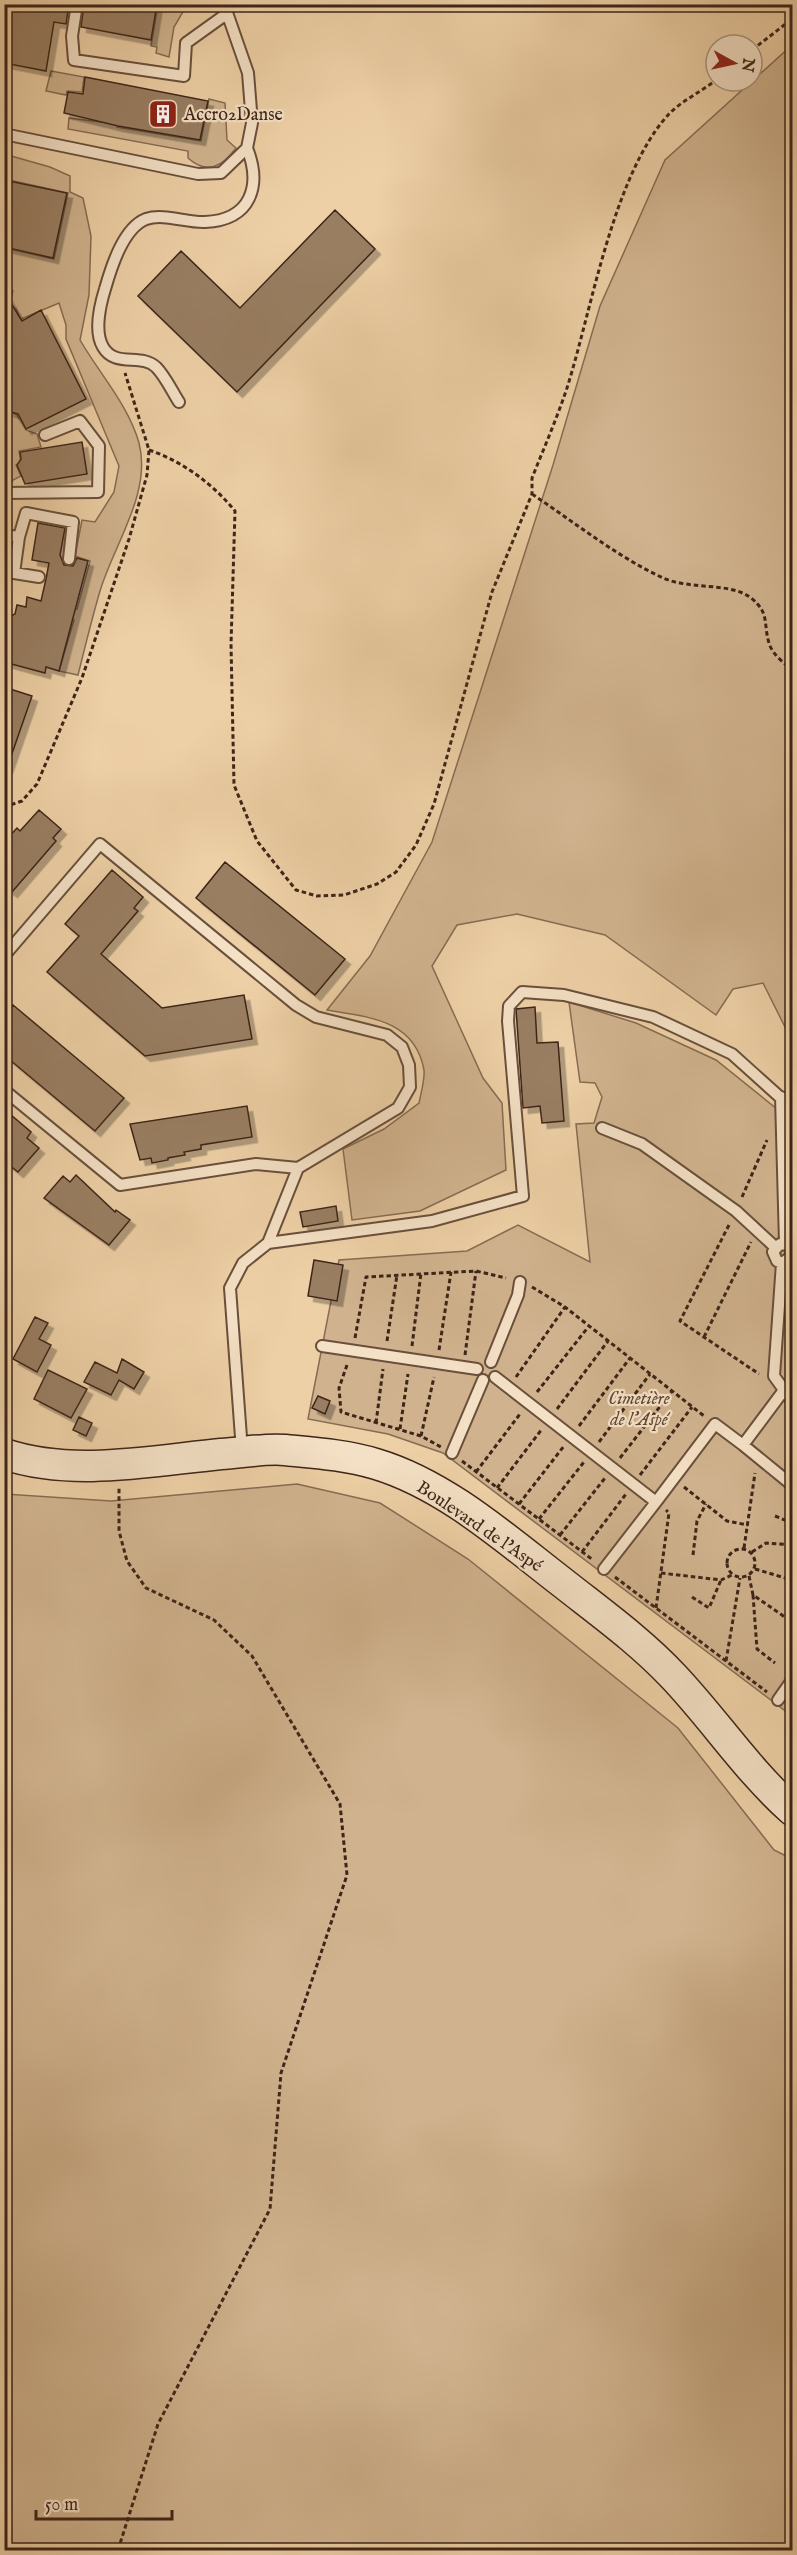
<svg xmlns="http://www.w3.org/2000/svg" width="797" height="2555" font-family="'IM FELL English',serif">
  <style>
    .green { fill: #d0b38e; stroke: #866c53; stroke-width: 1.5 }
    .building { fill: #997e62; stroke: #3d2518; stroke-width: 1.5; filter: url(#shadow) }
    .lines { fill: none; stroke-linecap: round; stroke-linejoin: round }
    .service-casing { stroke: #69503c; stroke-width: 14 }
    .secondary-casing { stroke: #3d2518; stroke-width: 33 }
    .path { stroke: #3d2518; stroke-width: 3; stroke-dasharray: 4.5 3; stroke-linecap: butt }
    .service { stroke: #f4e0c5; stroke-width: 10 }
    .secondary { stroke: #f4e0c5; stroke-width: 30 }
    .labels { text-anchor: middle; stroke-width: 4.5; stroke-linejoin: round; paint-order: stroke }
    .poi-label { font-size: 18px; fill: #3d2518; stroke: #f4e0c5; text-anchor: start }
    .park-label { font-size: 18px; font-style: italic; fill: #624836; stroke: #f4e0c5 }
    .street-label { font-size: 18px; fill: #3d2518; stroke: #f4e0c5 }
  </style>
  <defs>
    <filter id="shadow"><feDropShadow dx="5.5" dy="5.5" stdDeviation="0" flood-color="#0004"/></filter>
  </defs>
  <rect width="100%" height="100%" fill="#eed0a6"/>
  <filter id="stains"><feTurbulence type="fractalNoise" baseFrequency=".00333" numOctaves="4"/><feColorMatrix values="0 0 0 0 .2 0 0 0 0 .09 0 0 0 0 .02 0 0 0 .5 -.17"/></filter>
  <radialGradient id="worn" r=".72"><stop offset=".6" stop-color="#630" stop-opacity="0"/><stop offset="1" stop-color="#630" stop-opacity=".3"/></radialGradient>
  <!-- green -->
  <path class="green" d="M 158,5 L 187,5 L 174,27 L 169,57 L 156,53 L 157,47 L 151,46 Z
    M 792,45 L 792,1041 L 763,983 L 733,989 L 716,1015 L 605,935 L 517,914 L 457,925 L 432,966 L 483,1078 L 502,1103 L 506,1170 L 420,1211 L 352,1220 L 343,1149 L 384,1129 L 419,1103 C 421,1093 425,1079 424,1070 C 415,1020 369,1017 327,1010 L 370,956 L 432,842 L 553,465 L 600,306 L 665,160 Z
    M 51,71 L 84,77 L 82,92 L 67,91 L 66,95 L 46,91 Z
    M 209,99 L 225,103 L 227,140 L 236,148 C 222,167 207,175 188,158 L 188,151 L 68,129 L 69,118 L 117,124 L 117,127 L 201,141 Z
    M 4,154 L 50,167 L 70,176 L 70,192 L 83,198 L 91,236 L 89,295 L 80,340 C 99,373 129,406 139,443 C 152,493 114,544 100,591 C 92,618 85,647 78,675 L 59,671 L 74,620 L 48,613 L 51,601 L 77,609 L 90,561 L 75,556 L 82,520 L 95,522 L 114,492 L 119,466 L 66,339 L 66,325 L 59,303 L 21,319 L 16,309 L 9,305 L 13,291 L 5,288 L 5,248 L 54,259 L 68,193 L 5,179 Z
    M 5,410 L 16,414 L 26,430 L 37,434 L 41,447 L 19,451 L 21,462 L 16,465 L 21,476 L 13,480 L 9,486 L 5,486 Z
    M 569,1002 L 636,1023 L 716,1060 L 792,1121 L 792,1716 L 443,1453 L 388,1434 L 308,1419 L 339,1260 L 467,1251 L 518,1225 L 590,1262 L 576,1124 L 594,1123 L 602,1097 L 595,1083 L 580,1082 Z
    M 297,1484 L 380,1503 L 468,1559 L 678,1728 L 774,1850 L 792,1859 L 792,2550 L 5,2550 L 5,1494 L 111,1501 Z"/>
  <!-- building -->
  <path class="building" d="M 4,4 L 69,4 L 66,24 L 54,22 L 46,71 L 4,63 Z
    M 84,4 L 157,4 L 151,40 L 81,27 Z
    M 85,77 L 208,101 L 200,140 L 118,126 L 64,113 L 68,92 L 83,94 Z
    M 4,180 L 67,193 L 53,258 L 4,247 Z
    M 335,210 L 375,249 L 237,392 L 138,296 L 181,251 L 240,308 Z
    M 4,292 L 22,321 L 41,310 L 86,399 L 26,429 L 18,414 L 7,411 L 10,399 L 4,388 Z
    M 82,442 L 87,474 L 25,484 L 17,465 L 21,459 L 20,452 Z
    M 38,523 L 65,528 L 60,555 L 64,565 L 73,566 L 77,558 L 88,561 L 59,671 L 46,667 L 45,673 L 4,662 L 8,640 L 4,633 L 4,619 L 15,614 L 17,605 L 26,607 L 27,597 L 41,601 L 46,579 L 49,563 L 32,560 Z
    M 4,687 L 32,696 L 7,768 L 4,768 Z
    M 39,810 L 61,829 L 53,838 L 56,841 L 12,892 L 4,886 L 4,842 L 17,828 L 20,831 Z
    M 225,862 L 345,959 L 315,995 L 196,898 Z
    M 112,870 L 143,897 L 134,908 L 138,911 L 101,954 L 162,1008 L 244,995 L 252,1039 L 145,1056 L 47,972 L 79,936 L 65,924 Z
    M 13,1005 L 124,1098 L 95,1131 L 4,1055 L 4,1016 Z
    M 535,1007 L 537,1043 L 558,1042 L 564,1121 L 542,1123 L 540,1106 L 523,1108 L 516,1009 Z
    M 247,1106 L 252,1137 L 201,1145 L 201,1149 L 184,1152 L 185,1155 L 168,1158 L 168,1160 L 152,1163 L 151,1158 L 140,1160 L 130,1124 Z
    M 4,1109 L 31,1132 L 27,1138 L 39,1148 L 18,1172 L 4,1161 Z
    M 76,1175 L 115,1212 L 116,1210 L 130,1220 L 109,1245 L 44,1198 L 63,1176 L 70,1182 Z
    M 336,1206 L 338,1221 L 303,1227 L 300,1212 Z
    M 314,1260 L 343,1265 L 337,1301 L 308,1296 Z
    M 35,1317 L 48,1323 L 39,1339 L 51,1345 L 37,1372 L 13,1359 Z
    M 122,1359 L 144,1372 L 134,1389 L 119,1380 L 111,1395 L 84,1382 L 95,1362 L 117,1373 Z
    M 48,1370 L 87,1389 L 71,1418 L 34,1399 Z
    M 318,1396 L 330,1401 L 325,1414 L 312,1408 Z
    M 79,1417 L 92,1423 L 86,1436 L 73,1430 Z"/>
  <g class="lines">
    <!-- service casing -->
    <g class="service-casing">
      <path id="service" d="M 77,4 L 72,36 L 74,60 L 184,76 L 186,43 L 225,15
        M 4,134 L 198,174 L 221,173 L 247,148 L 252,123 L 248,73 L 224,4
        M 179,402 C 172,391 165,376 156,367 C 141,353 115,368 103,347 C 94,332 100,305 105,289 C 111,268 123,228 146,219 C 164,213 187,223 205,222 C 251,220 262,186 247,148
        M 4,493 L 98,492 L 99,446 L 80,421 L 45,435
        M 4,535 L 19,537 L 14,573 L 39,577
        M 19,537 L 26,513 L 73,522 L 69,559
        M 4,956 L 100,844 L 296,1005 L 316,1017 L 387,1035 L 402,1047 L 409,1065 L 410,1087 L 398,1108 L 298,1168 L 268,1243
        M 4,1090 L 120,1185 L 256,1164 L 298,1168
        M 781,1097 L 785,1243
        M 602,1128 L 642,1144 L 736,1211 L 775,1247
        M 792,1250 L 789,1245 L 780,1244 L 773,1252 L 777,1261 L 782,1263 L 792,1256
        M 782,1263 L 774,1376 L 792,1401
        M 322,1346 L 477,1369
        M 491,1362 L 518,1295 L 520,1282
        M 495,1377 L 656,1502 L 715,1424 L 743,1445 L 784,1390
        M 743,1445 L 792,1485
        M 242,1451 L 230,1288 L 243,1263 L 268,1243 L 432,1221 L 523,1196 L 508,1021 L 509,1006 L 522,992 L 564,995 L 653,1017 L 732,1054 L 792,1108
        M 452,1453 L 483,1380
        M 604,1569 L 656,1502
        M 778,1700 L 792,1680"/>
    </g>
    <!-- secondary casing -->
    <g class="secondary-casing">
      <path id="secondary" d="M 4,1454 C 72,1477 151,1461 221,1454 C 242,1453 264,1448 285,1450 C 316,1453 346,1455 376,1464 C 446,1485 507,1540 563,1583 C 601,1613 640,1641 673,1676 C 714,1719 747,1770 792,1810"/>
    </g>
    <!-- path -->
    <path class="path" d="M 752,50 L 792,19
      M 149,450 C 182,461 213,484 235,511 L 231,644 L 234,785 L 257,841 L 296,890 L 317,896 L 344,895 L 377,884 L 396,872 L 416,845 L 434,804 L 492,592 L 532,494 L 532,478 C 544,448 557,418 567,388 C 592,309 613,176 668,115 C 681,101 701,92 716,80
      M 532,494 C 574,522 616,556 663,578 C 690,590 731,582 751,598 C 770,613 763,623 769,643 C 772,654 784,663 792,670
      M 4,807 L 22,801 L 37,784 L 82,678 L 129,539 L 147,475 L 149,450 L 125,373
      M 742,1197 L 767,1140
      M 729,1225 L 680,1321 L 759,1374
      M 532,1287 L 565,1307 L 704,1416
      M 704,1337 L 751,1242
      M 355,1338 L 366,1277 L 476,1271 L 506,1278
      M 387,1341 L 397,1275
      M 412,1346 L 421,1273
      M 439,1350 L 451,1272
      M 465,1355 L 476,1271
      M 347,1365 L 339,1388 L 341,1412 L 421,1436 L 441,1447
      M 516,1377 L 565,1307
      M 537,1392 L 589,1326
      M 557,1409 L 608,1341
      M 376,1423 L 383,1369
      M 579,1426 L 630,1358
      M 400,1429 L 408,1374
      M 421,1436 L 434,1377
      M 599,1442 L 650,1374
      M 620,1458 L 672,1391
      M 462,1461 L 593,1560
      M 476,1472 L 520,1414
      M 640,1475 L 692,1407
      M 684,1487 L 727,1521 L 748,1525
      M 497,1488 L 542,1429
      M 519,1504 L 564,1446
      M 775,1516 L 792,1523
      M 539,1519 L 584,1462
      M 560,1535 L 605,1478
      M 744,1548 L 755,1473
      M727 1563a14 14 0 1 1 28 0a14 14 0 1 1-28 0Z
      M 582,1552 L 626,1494
      M 752,1552 L 766,1543 L 792,1545
      M 693,1555 L 697,1521 L 706,1504
      M 755,1569 L 792,1580
      M 661,1573 L 721,1580 L 732,1575
      M 749,1576 L 753,1595 L 792,1622
      M 615,1577 L 767,1692
      M 753,1595 L 757,1649 L 775,1663
      M 692,1597 L 709,1608 L 721,1580
      M 656,1608 L 669,1513 L 666,1510
      M 726,1661 L 740,1578
      M 118,2550 L 158,2424 L 270,2209 L 281,2073 L 347,1875 L 340,1804 L 252,1656 L 214,1620 L 146,1588 L 127,1561 L 119,1531 L 119,1488"/>
    <!-- service -->
    <use href="#service" class="service"/>
    <!-- secondary -->
    <use href="#secondary" class="secondary"/>
  </g>
  <!-- icons -->
  <defs>
    <g id="building-square" transform="scale(1.5)"><rect x="-9" y="-9" width="18" height="18" rx="4" fill="#8f2418" stroke="#f4e0c5"/><path d="M-4-6H4V6H1V3H-1V6H-4ZM-2.5-4.3h1.7v1.8h-1.7ZM.8-4.3h1.7v1.8H.8ZM-2.5-1h1.7V.8h-1.7ZM.8-1h1.7V.8H.8Z" fill="#fff"/></g>
  </defs>
  <g fill-rule="evenodd">
    <use href="#building-square" x="163" y="114"/>
  </g>
  <g class="labels">
    <!-- poi labels -->
    <g class="poi-label">
      <text x="184" y="120">Accro2Danse</text>
    </g>
    <!-- park labels -->
    <g class="park-label">
      <text x="639" y="1404">Cimetière<tspan x="639" dy="21">de l'Aspé</tspan></text>
    </g>
    <!-- street labels -->
    <g class="street-label">
      <text transform="translate(480 1526) rotate(34)" y="6">Boulevard de l'Aspé</text>
    </g>
  </g>
  <!-- margin -->
  <rect width="797" height="2555" fill="none" stroke="#eed0a6" stroke-width="24"/>
  <rect x="6" y="6" width="785" height="2543" fill="none" stroke="#3d2518" stroke-width="3"/>
  <rect x="12" y="12" width="773" height="2531" fill="none" stroke="#3d2518" stroke-width="1.5"/>
  <!-- north arrow -->
  <g transform="translate(734 63) rotate(98)"><circle r="28" fill="#f4e0c5" stroke="#ab9580" stroke-width="1.5"/>
  <path d="M0-4.5L10 22L0 15L-10 22Z" fill="#8f2418"/>
  <text y="-9" font-size="16" font-weight="bold" text-anchor="middle" fill="#3d2518">N</text>
  </g>
  <!-- scale -->
  <path d="M36 2510v9h136v-9" fill="none" stroke="#3d2518" stroke-width="3"/>
  <text x="45" y="2510" font-size="18" fill="#3d2518" stroke="#f4e0c5" stroke-width="4.5" paint-order="stroke">50 m</text>
  <rect width="100%" height="100%" filter="url(#stains)"/>
  <rect width="100%" height="100%" fill="url(#worn)"/>
</svg>
